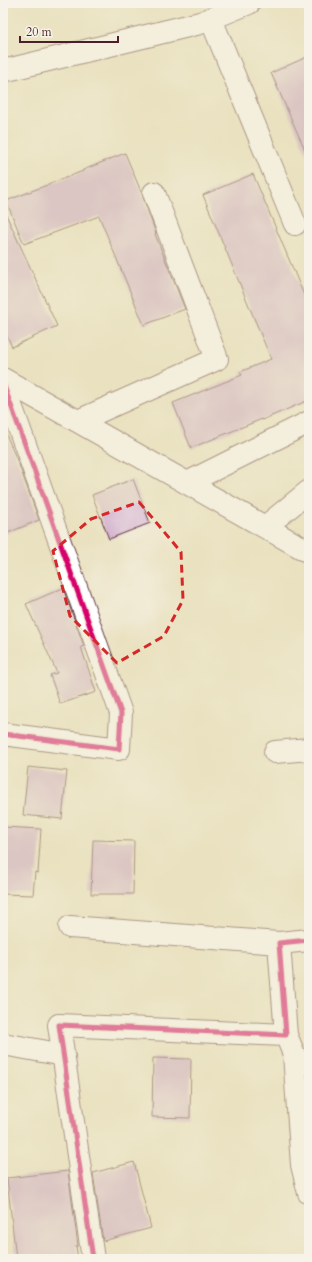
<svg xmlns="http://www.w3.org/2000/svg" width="312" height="1262" font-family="Cardo,serif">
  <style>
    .building { fill: #cca5c9 }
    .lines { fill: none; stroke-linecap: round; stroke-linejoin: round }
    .street-casing { stroke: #623c41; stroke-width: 24 }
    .street { stroke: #fff; stroke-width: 22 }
    .cycleway-casing { stroke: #f7f3e8; stroke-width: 8 }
    .cycleway { stroke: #d6006c; stroke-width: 5 }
    .marked { fill: none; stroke: #d62828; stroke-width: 3; stroke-dasharray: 8 5; stroke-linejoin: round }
  </style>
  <rect width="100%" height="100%" fill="#f7f3e8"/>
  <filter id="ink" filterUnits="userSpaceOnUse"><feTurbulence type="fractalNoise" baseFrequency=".025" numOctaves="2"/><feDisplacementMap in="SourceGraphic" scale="8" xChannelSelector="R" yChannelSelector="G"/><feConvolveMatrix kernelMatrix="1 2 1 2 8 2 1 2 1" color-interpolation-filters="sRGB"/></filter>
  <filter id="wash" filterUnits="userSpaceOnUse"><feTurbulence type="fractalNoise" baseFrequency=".012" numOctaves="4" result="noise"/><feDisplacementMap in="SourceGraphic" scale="16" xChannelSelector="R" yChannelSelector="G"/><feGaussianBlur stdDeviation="0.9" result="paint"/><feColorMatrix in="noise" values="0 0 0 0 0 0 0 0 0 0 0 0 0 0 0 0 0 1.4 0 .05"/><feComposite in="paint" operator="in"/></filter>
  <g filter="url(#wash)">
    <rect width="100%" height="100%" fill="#eae1c0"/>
    <g id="blocks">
      <!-- building -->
      <path class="building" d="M 309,56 L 309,159 L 271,73 Z
        M 125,153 L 142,194 L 156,234 L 155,234 L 185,309 L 144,325 L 99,216 L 24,244 L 6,201 L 83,171 L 83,170 Z
        M 253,174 L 309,307 L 309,400 L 262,420 L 262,419 L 191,448 L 173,403 L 242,375 L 240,372 L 271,359 L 203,195 Z
        M 3,208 L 57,326 L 12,347 L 3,327 Z
        M 3,427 L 19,465 L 39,520 L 3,535 Z
        M 133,479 L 150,523 L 109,539 L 92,495 Z
        M 63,588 L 84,646 L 81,647 L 96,692 L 60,704 L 50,675 L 57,673 L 26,604 Z
        M 28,767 L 67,771 L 62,819 L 23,815 Z
        M 3,827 L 41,829 L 38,873 L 35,872 L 33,895 L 3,894 Z
        M 93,840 L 134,841 L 133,894 L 91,894 Z
        M 153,1058 L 191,1059 L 190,1118 L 152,1117 Z
        M 134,1162 L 151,1228 L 103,1241 L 93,1173 Z
        M 68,1171 L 78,1246 L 76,1246 L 78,1259 L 16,1259 L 7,1178 Z"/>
    </g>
  </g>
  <g filter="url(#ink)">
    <use href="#blocks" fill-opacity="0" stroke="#623c41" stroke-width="1"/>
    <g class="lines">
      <!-- street casing -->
      <g class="street-casing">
        <path id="street" d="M 211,19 L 295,224
          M 3,71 L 200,23 L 249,3
          M 3,379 L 309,552
          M 3,383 L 121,713 L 119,749 L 3,734
          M 78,421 L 217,359 L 154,193
          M 187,483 L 309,422
          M 265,527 L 309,491
          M 275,752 L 309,749
          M 70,927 L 279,943
          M 286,1035 L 294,1054 L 302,1165 L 309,1193
          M 3,1044 L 64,1055
          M 93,1259 L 59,1025 L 286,1035 L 279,943 L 309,940"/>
      </g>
      <!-- street -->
      <use href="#street" class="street"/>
      <!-- cycleway casing -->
      <g class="cycleway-casing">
        <path id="cycleway" d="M 3,383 L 121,713 L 119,749 L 3,734
          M 93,1259 L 59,1025 L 286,1035 L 279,943 L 309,940"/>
      </g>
      <!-- cycleway -->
      <use href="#cycleway" class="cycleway"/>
    </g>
  </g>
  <!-- marked area -->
  <path d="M0 0H312V1262H0ZM 139,502 L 181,552 L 183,600 L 164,636 L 117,663 L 70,616 L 53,551 L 91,519 Z" fill="#eae1c0" fill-opacity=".55" fill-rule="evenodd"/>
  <path class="marked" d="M 139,502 L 181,552 L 183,600 L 164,636 L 117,663 L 70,616 L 53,551 L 91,519 Z"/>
  <!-- margin -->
  <rect width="312" height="1262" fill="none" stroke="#f7f3e8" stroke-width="16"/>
  <!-- scale -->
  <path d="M20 36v6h98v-6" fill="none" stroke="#4a1f2b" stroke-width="2"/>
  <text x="26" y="36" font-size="12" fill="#4a1f2b" stroke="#f7f3e8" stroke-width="3" paint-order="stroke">20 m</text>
</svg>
